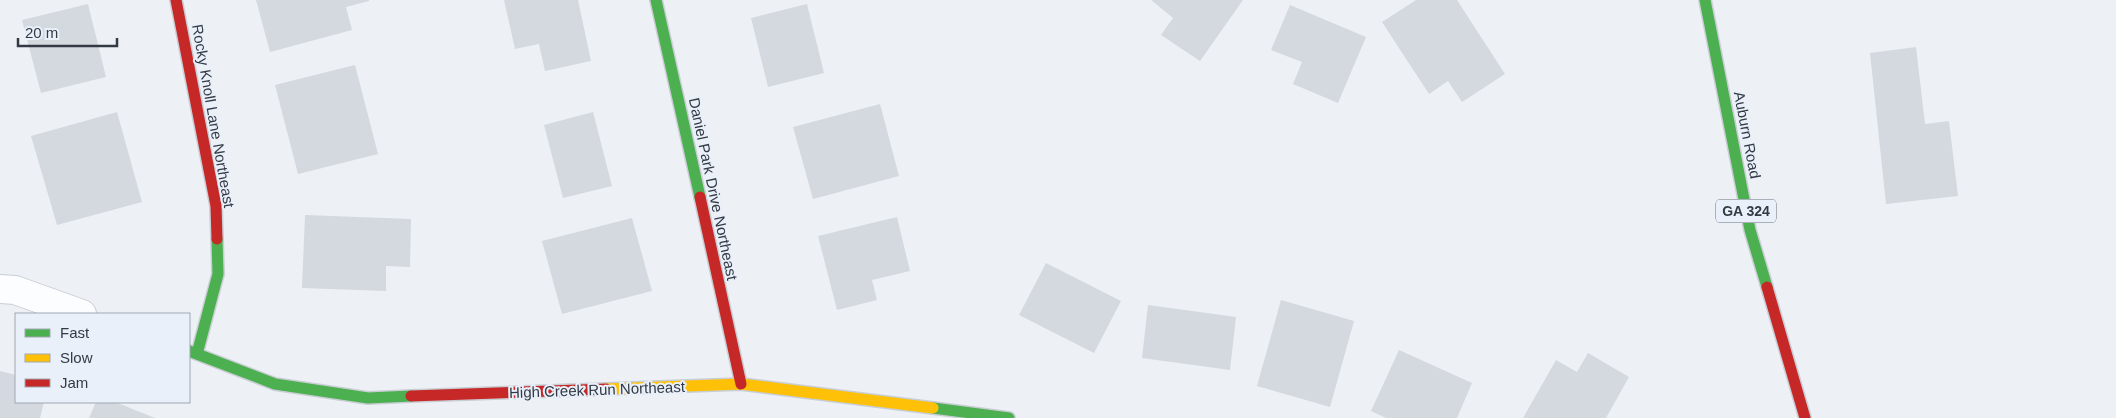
<svg xmlns="http://www.w3.org/2000/svg" width="2116" height="418" font-family="Helvetica,sans-serif">
  <style>
    .building { fill: #d3d9df }
    .lines { fill: none; stroke-linecap: round; stroke-linejoin: round }
    .street-casing { stroke: #c9ced4; stroke-width: 30 }
    .fast-casing { stroke: #c9ced4; stroke-width: 14 }
    .slow-casing { stroke: #c9ced4; stroke-width: 14 }
    .jam-casing { stroke: #c9ced4; stroke-width: 14 }
    .street { stroke: #fcfdfe; stroke-width: 28 }
    .fast { stroke: #4caf50; stroke-width: 11 }
    .slow { stroke: #ffc107; stroke-width: 11 }
    .jam { stroke: #c62828; stroke-width: 11 }
    .labels { text-anchor: middle; stroke-width: 4; stroke-linejoin: round; paint-order: stroke }
    .shield { fill: #e9f0fa; stroke: #6a717b; stroke-width: 1 }
    .shield-label { font-size: 14px; font-weight: bold; fill: #343a44 }
    .street-label { font-size: 15px; fill: #343a44; stroke: #e9f0fa }
  </style>
  <rect width="100%" height="100%" fill="#edf1f6"/>
  <!-- building -->
  <path class="building" d="M 256,0 L 369,0 L 369,1 L 346,7 L 352,30 L 270,52 Z
    M 504,0 L 578,0 L 591,61 L 545,71 L 539,44 L 515,49 Z
    M 1151,0 L 1243,0 L 1200,61 L 1161,35 L 1173,18 Z
    M 1416,0 L 1457,0 L 1505,74 L 1462,102 L 1448,81 L 1429,94 L 1382,22 Z
    M 88,4 L 106,77 L 41,93 L 22,20 Z
    M 807,4 L 824,73 L 768,87 L 751,18 Z
    M 1290,5 L 1366,37 L 1338,103 L 1293,84 L 1302,62 L 1271,50 Z
    M 1916,47 L 1925,124 L 1949,121 L 1958,196 L 1886,204 L 1870,53 Z
    M 355,65 L 378,154 L 298,174 L 275,85 Z
    M 880,104 L 899,176 L 813,199 L 793,127 Z
    M 117,112 L 142,202 L 57,225 L 31,136 Z
    M 593,112 L 612,186 L 563,198 L 544,125 Z
    M 305,215 L 411,219 L 410,267 L 386,266 L 386,291 L 302,288 Z
    M 897,217 L 910,271 L 872,280 L 877,300 L 837,310 L 818,236 Z
    M 632,218 L 652,291 L 562,314 L 542,241 Z
    M 1046,263 L 1121,301 L 1094,353 L 1019,315 Z
    M 1281,300 L 1354,321 L 1330,407 L 1257,386 Z
    M 1148,305 L 1236,317 L 1230,370 L 1142,358 Z
    M 1399,350 L 1472,383 L 1457,418 L 1386,418 L 1371,411 Z
    M 1588,353 L 1629,377 L 1606,418 L 1523,418 L 1556,360 L 1577,372 Z
    M 0,371 L 16,375 L 16,402 L 44,402 L 40,418 L 0,418 Z
    M 96,402 L 115,402 L 155,418 L 89,418 Z"/>
  <g class="lines">
    <!-- street casing -->
    <g class="street-casing">
      <path id="street" d="M 0,289 L 15,290 L 82,314"/>
    </g>
    <!-- fast casing -->
    <g class="fast-casing">
      <path id="fast" d="M 656,0 L 700,197
        M 1705,0 L 1750,230 L 1767,287
        M 189,351 L 275,384 L 368,398 L 411,396
        M 197,354 L 218,274 L 217,239
        M 933,408 L 1009,418"/>
    </g>
    <!-- slow casing -->
    <g class="slow-casing">
      <path id="slow" d="M 606,389 L 741,384 L 933,408"/>
    </g>
    <!-- jam casing -->
    <g class="jam-casing">
      <path id="jam" d="M 176,0 L 216,206 L 217,239
        M 700,197 L 741,384
        M 1767,287 L 1805,418
        M 411,396 L 606,389"/>
    </g>
    <!-- street -->
    <use href="#street" class="street"/>
    <!-- fast -->
    <use href="#fast" class="fast"/>
    <!-- slow -->
    <use href="#slow" class="slow"/>
    <!-- jam -->
    <use href="#jam" class="jam"/>
  </g>
  <g class="labels">
    <!-- shield labels -->
    <rect class="shield" x="1716" y="199.5" width="60" height="23" rx="4"/>
    <g class="shield-label">
      <text x="1746" y="216">GA 324</text>
    </g>
    <!-- street labels -->
    <g class="street-label">
      <text transform="translate(213 116) rotate(80)" y="5">Rocky Knoll Lane Northeast</text>
      <text transform="translate(1747 135) rotate(79)" y="5">Auburn Road</text>
      <text transform="translate(713 189) rotate(78)" y="5">Daniel Park Drive Northeast</text>
      <text transform="translate(597 390) rotate(-2)" y="5">High Creek Run Northeast</text>
    </g>
  </g>
  <!-- legend -->
  <rect x="15" y="313" width="175" height="90" fill="#e9f0fa" stroke="#a1a7b1"/>
  <rect x="25" y="329" width="25" height="8" fill="#4caf50" stroke="#a1a7b1"/>
  <text x="60" y="338" font-size="15" fill="#343a44">Fast</text>
  <rect x="25" y="354" width="25" height="8" fill="#ffc107" stroke="#a1a7b1"/>
  <text x="60" y="363" font-size="15" fill="#343a44">Slow</text>
  <rect x="25" y="379" width="25" height="8" fill="#c62828" stroke="#a1a7b1"/>
  <text x="60" y="388" font-size="15" fill="#343a44">Jam</text>
  <!-- scale -->
  <path d="M18 38v8h99v-8" fill="none" stroke="#343a44" stroke-width="2.5"/>
  <text x="25" y="38" font-size="15" fill="#343a44" stroke="#e9f0fa" stroke-width="4" paint-order="stroke">20 m</text>
</svg>
